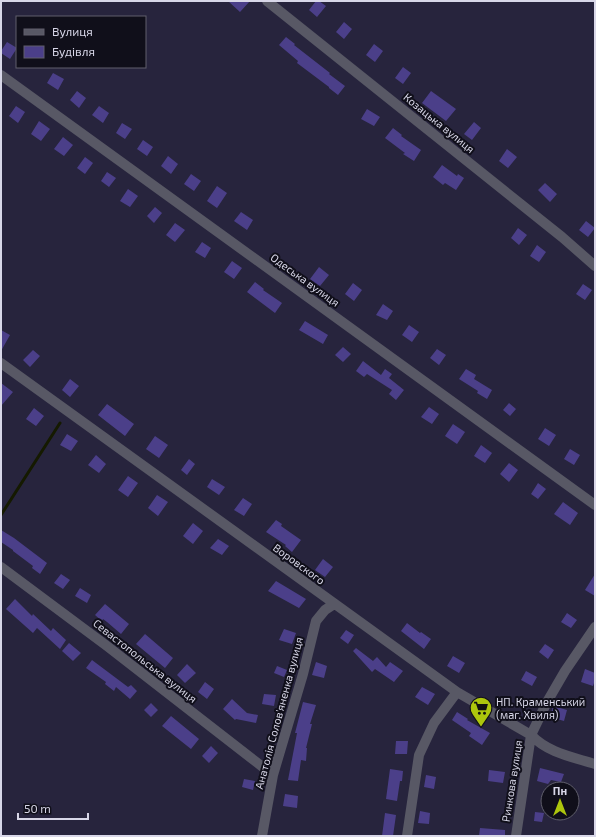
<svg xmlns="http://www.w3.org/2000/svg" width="596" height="837" font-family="'Exo 2',sans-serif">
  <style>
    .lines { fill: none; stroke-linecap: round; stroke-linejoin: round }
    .stream { stroke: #151a00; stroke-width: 3 }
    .building { fill: #4b3f89 }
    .minor { stroke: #585865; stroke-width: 10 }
    .labels { text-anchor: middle; stroke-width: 4; stroke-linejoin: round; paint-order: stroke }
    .street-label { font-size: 11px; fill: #d8d7e8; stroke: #100f1a }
    .poi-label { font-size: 11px; fill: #d8d7e8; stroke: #100f1a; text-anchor: start }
  </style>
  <rect width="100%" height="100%" fill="#27243d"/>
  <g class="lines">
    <!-- stream -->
    <path class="stream" d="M 1,515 L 60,423"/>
  </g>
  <!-- building -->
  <path class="building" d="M 228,1 L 250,1 L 240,12 Z
    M 316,1 L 319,1 L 326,6 L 317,17 L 309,10 Z
    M 344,22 L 352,29 L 344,39 L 336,32 Z
    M 286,37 L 295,44 L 294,45 L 330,73 L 329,74 L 345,86 L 338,95 L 329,88 L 329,87 L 297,63 L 298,61 L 279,45 Z
    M 7,42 L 17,48 L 10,59 L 1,53 L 1,51 Z
    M 374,44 L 383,51 L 375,62 L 366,55 Z
    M 403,67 L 411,73 L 403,84 L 395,78 Z
    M 53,73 L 64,79 L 58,90 L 47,83 Z
    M 77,91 L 86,98 L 79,108 L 70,100 Z
    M 431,91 L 456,109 L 446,121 L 422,103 Z
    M 16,106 L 25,112 L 18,123 L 9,116 Z
    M 99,106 L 109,113 L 103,123 L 92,115 Z
    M 367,109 L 380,117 L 374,126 L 361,119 Z
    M 39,121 L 50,129 L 41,141 L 31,134 Z
    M 474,122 L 481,128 L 472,140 L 464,134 Z
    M 122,123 L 132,129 L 125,139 L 116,133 Z
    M 393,128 L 402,135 L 401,136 L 421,150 L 414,161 L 403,154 L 405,153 L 385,138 Z
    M 63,137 L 73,145 L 64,156 L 54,149 Z
    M 143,140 L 153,147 L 147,156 L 137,149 Z
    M 507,149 L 517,157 L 508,168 L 499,161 Z
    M 168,156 L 178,164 L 171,174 L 161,166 Z
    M 85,157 L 93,163 L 85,174 L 77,168 Z
    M 442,165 L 457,176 L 458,174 L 464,178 L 456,190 L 445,183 L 443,185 L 433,177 Z
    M 107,172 L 116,178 L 109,187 L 101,181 Z
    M 191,174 L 201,181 L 194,191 L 184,184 Z
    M 545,183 L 557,194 L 550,202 L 538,190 Z
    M 217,186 L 227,193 L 217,208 L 207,201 Z
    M 128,189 L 138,196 L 130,207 L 120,201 Z
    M 155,207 L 162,213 L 154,223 L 147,216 Z
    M 241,212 L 253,220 L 247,230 L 234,221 Z
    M 586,221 L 595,228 L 588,237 L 579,230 Z
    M 175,223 L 185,230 L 175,242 L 166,235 Z
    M 518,228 L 527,235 L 519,245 L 511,238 Z
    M 202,242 L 211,248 L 205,258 L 195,252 Z
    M 537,245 L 546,252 L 539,262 L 530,256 Z
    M 232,261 L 242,268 L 234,279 L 224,272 Z
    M 319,267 L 329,275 L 320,286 L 310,279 Z
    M 255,282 L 264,289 L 263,290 L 282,303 L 275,313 L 247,292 Z
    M 353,283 L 362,290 L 354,301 L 345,294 Z
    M 583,284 L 592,290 L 585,300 L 576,294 Z
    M 383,304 L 393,311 L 387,320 L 376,315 Z
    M 305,321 L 328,335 L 323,344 L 299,330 Z
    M 409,325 L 419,332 L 412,342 L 402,335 Z
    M 1,330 L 10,335 L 1,351 Z
    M 343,347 L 351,354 L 343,362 L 335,355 Z
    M 437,349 L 446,355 L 439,365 L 430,358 Z
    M 33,350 L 40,356 L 30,367 L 23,360 Z
    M 363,361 L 381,375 L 385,369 L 392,374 L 389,378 L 404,390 L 396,400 L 389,394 L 392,390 L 367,374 L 364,377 L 356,371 Z
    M 466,369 L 476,375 L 474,379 L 492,390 L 487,399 L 477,393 L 478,391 L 459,379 Z
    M 70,379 L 79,386 L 70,397 L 62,390 Z
    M 1,383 L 13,392 L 1,406 Z
    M 509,403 L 516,409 L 510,416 L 503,410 Z
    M 107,404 L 134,424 L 125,436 L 98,415 Z
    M 429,407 L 439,414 L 432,424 L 421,417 Z
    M 34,408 L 44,416 L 36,426 L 26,419 Z
    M 453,424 L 465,432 L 457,444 L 445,436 Z
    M 545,428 L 556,435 L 549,446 L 538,439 Z
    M 67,434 L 78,441 L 71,451 L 60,445 Z
    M 155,436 L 168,445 L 159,458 L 146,449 Z
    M 481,445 L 492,453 L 485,463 L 474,456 Z
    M 570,449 L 580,455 L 574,465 L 564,459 Z
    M 96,455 L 106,464 L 99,473 L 88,465 Z
    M 189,459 L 195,464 L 187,475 L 181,470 Z
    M 509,463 L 518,470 L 509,482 L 500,474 Z
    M 128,476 L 138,483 L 128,497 L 118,490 Z
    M 212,479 L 225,487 L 219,495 L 207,487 Z
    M 538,483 L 546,489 L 538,499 L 531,494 Z
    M 157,495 L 168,502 L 158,516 L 148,508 Z
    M 243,498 L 252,504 L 244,516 L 234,510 Z
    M 563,502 L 578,513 L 570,525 L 554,514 Z
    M 276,520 L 282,524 L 281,526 L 301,540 L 292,552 L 285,546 L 286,545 L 266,532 Z
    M 193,523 L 203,531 L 193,544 L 183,536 Z
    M 1,530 L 14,538 L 47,563 L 40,574 L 32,568 L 33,566 L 13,551 L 13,550 L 1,542 Z
    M 218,539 L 229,546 L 222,555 L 210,548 Z
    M 323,559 L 333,567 L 325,577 L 315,570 Z
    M 61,574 L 70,580 L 63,589 L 54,583 Z
    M 595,574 L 595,596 L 585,590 Z
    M 276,581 L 306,599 L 299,608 L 268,591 Z
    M 80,588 L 91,595 L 87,603 L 75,596 Z
    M 15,599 L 32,616 L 33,614 L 51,631 L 53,628 L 66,640 L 60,649 L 37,628 L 33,633 L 6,609 Z
    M 105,604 L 129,624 L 121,634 L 107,622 L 103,619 L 102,621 L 95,615 Z
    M 567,613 L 577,620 L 571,628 L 561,622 Z
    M 407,623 L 420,633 L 421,632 L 431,639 L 424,649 L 401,631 Z
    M 284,629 L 296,633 L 292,644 L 279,640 Z
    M 346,630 L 354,635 L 348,644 L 340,638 Z
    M 145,634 L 173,658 L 165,668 L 136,644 Z
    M 69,643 L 81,653 L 73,661 L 62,651 Z
    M 545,644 L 554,650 L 548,659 L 539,652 Z
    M 356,648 L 373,661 L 377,657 L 386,667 L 390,662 L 403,671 L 394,682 L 375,669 L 372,672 L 353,651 Z
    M 453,656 L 465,663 L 459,673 L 447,666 Z
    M 92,660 L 128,687 L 131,685 L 137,691 L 130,699 L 116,687 L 114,691 L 105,684 L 106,682 L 86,668 Z
    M 316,662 L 327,666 L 324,678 L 312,675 Z
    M 187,664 L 196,673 L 185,683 L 177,675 Z
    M 277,666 L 287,670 L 284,677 L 274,673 Z
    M 585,669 L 595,673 L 595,680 L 593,686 L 581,682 Z
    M 526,671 L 537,677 L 532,686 L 521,680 Z
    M 205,682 L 214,689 L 207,699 L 198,692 Z
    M 422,687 L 435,694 L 428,705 L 415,697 Z
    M 264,694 L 276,695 L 274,706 L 262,704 Z
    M 232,699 L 247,713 L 258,715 L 256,723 L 236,719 L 235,720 L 223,709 Z
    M 303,702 L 316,705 L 310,724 L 312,724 L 306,748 L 307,748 L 306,761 L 301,760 L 298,781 L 288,780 L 297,733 L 295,733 Z
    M 151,703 L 158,710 L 151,717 L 144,710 Z
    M 553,706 L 567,710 L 564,721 L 550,717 Z
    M 457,712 L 468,719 L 467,720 L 490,733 L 482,745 L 469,736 L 471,733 L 452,720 Z
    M 171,716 L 199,739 L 191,749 L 162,726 Z
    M 396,741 L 408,741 L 407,754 L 395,754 Z
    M 211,746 L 218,753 L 209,763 L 202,756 Z
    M 540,768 L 564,774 L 561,782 L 551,780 L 548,784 L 537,781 Z
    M 390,769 L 403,771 L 402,781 L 400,781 L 397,801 L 386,799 Z
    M 489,770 L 505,772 L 503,783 L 488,781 Z
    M 426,775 L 436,777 L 434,789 L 424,787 Z
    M 244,779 L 255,781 L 253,790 L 242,787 Z
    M 285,794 L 298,796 L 297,808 L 283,806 Z
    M 420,811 L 430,813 L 429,824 L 418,823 Z
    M 535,812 L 544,813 L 542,822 L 534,821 Z
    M 385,813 L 396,815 L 393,836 L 382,836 Z
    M 480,828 L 505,830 L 505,836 L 479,836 Z"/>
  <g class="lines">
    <!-- minor -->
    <path class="minor" d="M 267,1 L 562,237 L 595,266
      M 1,75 L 595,505
      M 1,363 L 457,692 L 531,735 C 548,753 573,757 595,764
      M 1,567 L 107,646 L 273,775
      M 262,836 L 273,775 L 303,674 L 316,621 L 325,610 L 334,604
      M 407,836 L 419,755 L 434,723 L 457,692
      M 516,836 L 531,735 L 547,702 L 565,671 L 595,627"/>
  </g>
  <!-- icons -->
  <defs>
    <g id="supermarket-pin" transform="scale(1.15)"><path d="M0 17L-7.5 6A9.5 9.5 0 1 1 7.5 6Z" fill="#adc60d" stroke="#100f1a"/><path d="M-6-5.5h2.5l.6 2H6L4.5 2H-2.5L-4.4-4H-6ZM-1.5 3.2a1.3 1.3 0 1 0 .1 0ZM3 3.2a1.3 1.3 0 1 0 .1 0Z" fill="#111"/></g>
  </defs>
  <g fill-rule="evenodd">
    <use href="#supermarket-pin" x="481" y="708"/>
  </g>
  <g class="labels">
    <!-- street labels -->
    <g class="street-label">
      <text transform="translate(439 123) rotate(39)" y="4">Козацька вулиця</text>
      <text transform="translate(305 280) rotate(36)" y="4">Одеська вулиця</text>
      <text transform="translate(299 564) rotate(36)" y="4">Воровского</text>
      <text transform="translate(145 661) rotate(38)" y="4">Севастопольська вулиця</text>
      <text transform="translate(279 713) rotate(-75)" y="4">Анатолія Солов'яненка вулиця</text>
      <text transform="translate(512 781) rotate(-81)" y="4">Ринкова вулиця</text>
    </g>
    <!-- poi labels -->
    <g class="poi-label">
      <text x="496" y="706">НП. Краменський<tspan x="496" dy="13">(маг. Хвиля)</tspan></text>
    </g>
  </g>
  <!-- border -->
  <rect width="596" height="837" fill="none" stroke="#d8d7e8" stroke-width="4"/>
  <!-- legend -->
  <rect x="16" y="16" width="130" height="52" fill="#100f1a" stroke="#605f6c"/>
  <rect x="24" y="29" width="20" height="6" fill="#585865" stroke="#605f6c"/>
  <text x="52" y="36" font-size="12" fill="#d8d7e8">Вулиця</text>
  <rect x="24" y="46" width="20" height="12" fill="#4b3f89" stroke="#605f6c"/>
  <text x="52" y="56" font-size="12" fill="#d8d7e8">Будівля</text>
  <!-- north arrow -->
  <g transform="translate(560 801)"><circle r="19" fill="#100f1a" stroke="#605f6c"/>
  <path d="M0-3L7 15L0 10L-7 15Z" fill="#adc60d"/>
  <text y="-6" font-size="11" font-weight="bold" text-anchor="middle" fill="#d8d7e8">Пн</text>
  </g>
  <!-- scale -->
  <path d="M18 813v6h70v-6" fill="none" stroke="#d8d7e8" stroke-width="2"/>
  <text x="24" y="813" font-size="12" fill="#d8d7e8" stroke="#100f1a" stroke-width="3" paint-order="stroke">50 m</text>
</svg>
